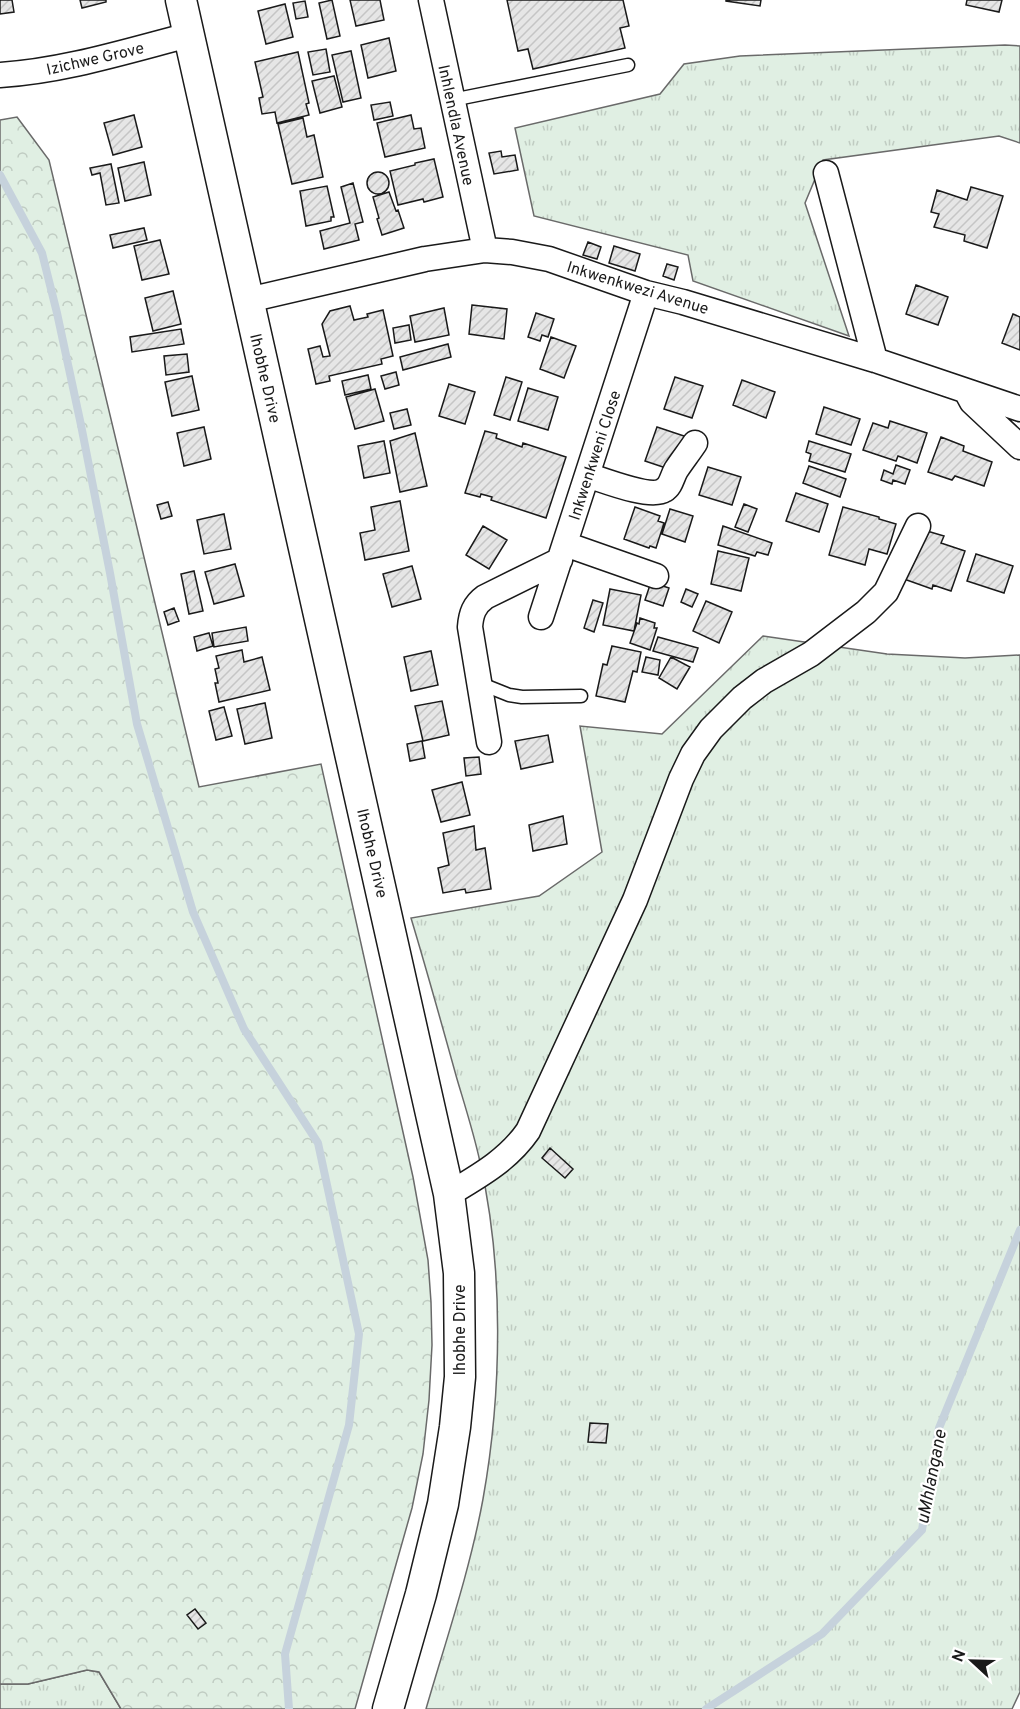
<svg xmlns="http://www.w3.org/2000/svg" width="1020" height="1709" font-family="Overpass,sans-serif">
  <style>
    .grass { fill: url(#grass-tufts); stroke: #6a6a6a; stroke-width: 1.5 }
    .forest { fill: url(#forest-crowns); stroke: #6a6a6a; stroke-width: 1.5 }
    .lines { fill: none; stroke-linecap: round; stroke-linejoin: round }
    .stream { stroke: #c6d2dc; stroke-width: 8 }
    .building { fill: url(#building-hatch); stroke: #1a1a1a; stroke-width: 1.5 }
    .service-casing { stroke: #1a1a1a; stroke-width: 15 }
    .minor-casing { stroke: #1a1a1a; stroke-width: 27 }
    .tertiary-casing { stroke: #1a1a1a; stroke-width: 33 }
    .service { stroke: #fff; stroke-width: 12 }
    .minor { stroke: #fff; stroke-width: 24 }
    .tertiary { stroke: #fff; stroke-width: 30 }
    .labels { text-anchor: middle; stroke-width: 4.5; stroke-linejoin: round; paint-order: stroke }
    .street-label { font-size: 16px; fill: #1a1a1a; stroke: #fff }
    .water-label { font-size: 18px; font-style: italic; fill: #1a1a1a; stroke: #fff }
  </style>
  <defs>
    <pattern id="grass-tufts" width="24" height="20" patternUnits="userSpaceOnUse" patternTransform="scale(1.5)"><rect width="24" height="20" fill="#e0efe3"/><path d="M3 7l-1-3M5 7V3M7 7l1-3M15 17l-1-3M17 17v-4M19 17l1-3" fill="none" stroke="#c0ccc2"/></pattern>
    <pattern id="forest-crowns" width="20" height="18" patternUnits="userSpaceOnUse" patternTransform="scale(1.5)"><rect width="20" height="18" fill="#e0efe3"/><path d="M2 6a3 3 0 1 1 6 0M12 15a3 3 0 1 1 6 0" fill="none" stroke="#c0ccc2"/></pattern>
    <pattern id="building-hatch" width="6" height="6" patternUnits="userSpaceOnUse" patternTransform="scale(1.5)"><rect width="6" height="6" fill="#e6e6e6"/><path d="M-1 1l2-2M0 6l6-6M5 7l2-2" fill="none" stroke="#c5c5c5"/></pattern>
  </defs>
  <rect width="100%" height="100%" fill="#fff"/>
  <!-- grass -->
  <path class="grass" d="M 1005,45 L 1020,46 L 1020,143 L 999,136 L 823,160 L 805,203 L 849,336 L 693,281 L 688,255 L 534,216 L 515,128 L 660,94 L 684,64 L 740,56 Z
    M 763,636 L 887,654 L 965,658 L 1020,655 L 1020,1692 L 1012,1709 L 426,1709 C 446,1640 470,1570 483,1499 C 502,1393 504,1267 480,1162 C 474,1134 465,1106 457,1079 C 442,1025 427,971 411,918 L 539,896 L 602,852 L 580,726 L 662,734 Z
    M 87,1670 L 99,1672 L 121,1709 L 0,1709 L 0,1684 L 28,1684 Z"/>
  <!-- forest -->
  <path class="forest" d="M 17,117 L 49,160 L 199,787 L 321,764 L 413,1177 L 428,1260 L 431,1302 L 432,1345 L 429,1400 L 423,1454 L 412,1508 L 355,1709 L 121,1709 L 99,1672 L 87,1670 L 28,1684 L 0,1684 L 0,120 Z"/>
  <g class="lines">
    <!-- stream -->
    <path class="stream" d="M 0,175 L 42,253 L 57,313 L 81,425 L 110,573 L 137,724 L 193,912 L 244,1029 L 318,1143 L 359,1334 L 349,1425 L 285,1654 L 289,1709
      M 706,1709 L 822,1634 L 922,1530 L 939,1428 L 1020,1230"/>
  </g>
  <!-- building -->
  <path class="building" d="M 0,0 L 12,0 L 14,12 L 0,14 Z
    M 80,0 L 106,0 L 106,2 L 82,8 Z
    M 332,0 L 340,36 L 327,39 L 319,3 Z
    M 350,0 L 380,0 L 384,20 L 356,26 Z
    M 507,0 L 623,0 L 629,26 L 620,28 L 625,48 L 533,69 L 528,49 L 518,51 Z
    M 726,0 L 761,0 L 760,6 L 726,1 Z
    M 967,0 L 1002,0 L 999,12 L 966,5 Z
    M 305,1 L 308,17 L 296,19 L 293,3 Z
    M 285,4 L 293,37 L 266,44 L 258,11 Z
    M 389,38 L 396,71 L 368,78 L 361,45 Z
    M 326,49 L 330,72 L 313,75 L 308,52 Z
    M 351,51 L 361,98 L 343,102 L 332,55 Z
    M 298,52 L 309,103 L 306,104 L 309,115 L 277,123 L 275,112 L 262,114 L 259,98 L 263,97 L 255,62 Z
    M 334,76 L 342,107 L 320,113 L 312,81 Z
    M 390,102 L 393,116 L 374,120 L 371,105 Z
    M 134,115 L 142,147 L 113,155 L 104,123 Z
    M 411,115 L 414,129 L 421,128 L 425,148 L 385,157 L 377,123 Z
    M 303,118 L 307,137 L 314,135 L 323,177 L 292,184 L 278,124 Z
    M 501,151 L 502,157 L 515,155 L 518,170 L 494,174 L 489,153 Z
    M 434,159 L 443,197 L 424,202 L 423,199 L 398,205 L 390,171 L 415,165 L 415,163 Z
    M 144,162 L 151,195 L 125,201 L 118,168 Z
    M 111,164 L 119,203 L 106,205 L 100,173 L 92,175 L 90,168 Z
    M367 183a11 11 0 1 1 22 0a11 11 0 1 1-22 0Z
    M 353,183 L 363,222 L 355,224 L 359,240 L 324,249 L 320,231 L 350,223 L 341,187 Z
    M 327,186 L 334,217 L 331,217 L 331,221 L 306,226 L 300,191 Z
    M 971,187 L 1003,196 L 987,248 L 964,241 L 965,235 L 934,227 L 939,214 L 931,212 L 937,190 L 967,200 Z
    M 389,192 L 396,211 L 398,210 L 404,228 L 382,235 L 377,219 L 379,218 L 373,197 Z
    M 144,228 L 147,240 L 113,248 L 110,235 Z
    M 160,240 L 169,274 L 142,280 L 134,246 Z
    M 588,242 L 601,247 L 597,259 L 583,255 Z
    M 614,246 L 640,254 L 635,271 L 609,263 Z
    M 667,264 L 678,267 L 674,280 L 663,276 Z
    M 916,285 L 948,297 L 938,325 L 906,314 Z
    M 173,291 L 181,324 L 153,331 L 145,298 Z
    M 472,305 L 507,309 L 504,339 L 469,334 Z
    M 350,306 L 354,320 L 368,317 L 367,314 L 383,310 L 393,356 L 381,359 L 382,364 L 329,376 L 330,381 L 316,384 L 308,349 L 320,346 L 323,357 L 330,356 L 322,324 L 330,311 Z
    M 444,308 L 449,335 L 415,342 L 410,316 Z
    M 536,313 L 554,319 L 548,337 L 542,335 L 540,341 L 528,337 Z
    M 1013,314 L 1020,317 L 1020,350 L 1002,343 Z
    M 409,325 L 411,340 L 395,343 L 393,328 Z
    M 181,329 L 184,344 L 132,352 L 130,337 Z
    M 551,337 L 576,346 L 564,378 L 540,369 Z
    M 448,344 L 451,357 L 403,370 L 400,357 Z
    M 187,354 L 189,372 L 166,375 L 164,356 Z
    M 396,372 L 399,385 L 385,389 L 381,376 Z
    M 368,375 L 371,389 L 345,395 L 342,381 Z
    M 192,376 L 199,410 L 172,416 L 165,382 Z
    M 506,377 L 522,382 L 510,420 L 494,415 Z
    M 675,377 L 703,386 L 692,418 L 664,409 Z
    M 742,380 L 775,392 L 766,418 L 733,405 Z
    M 449,384 L 475,392 L 465,424 L 439,416 Z
    M 528,388 L 558,397 L 548,430 L 518,421 Z
    M 375,389 L 384,421 L 355,429 L 346,397 Z
    M 824,407 L 860,419 L 851,445 L 816,434 Z
    M 407,409 L 411,425 L 394,429 L 390,413 Z
    M 890,421 L 927,433 L 917,463 L 898,456 L 896,461 L 863,450 L 873,423 L 888,428 Z
    M 204,427 L 211,459 L 184,466 L 177,433 Z
    M 657,427 L 687,437 L 675,471 L 645,461 Z
    M 485,431 L 497,434 L 496,438 L 522,447 L 523,443 L 566,457 L 546,518 L 491,500 L 492,497 L 481,494 L 480,497 L 465,493 Z
    M 415,433 L 427,486 L 400,492 L 390,441 Z
    M 941,437 L 964,446 L 963,451 L 992,462 L 984,486 L 955,476 L 952,480 L 928,472 Z
    M 384,441 L 390,473 L 364,478 L 358,446 Z
    M 809,441 L 851,454 L 845,472 L 809,461 L 811,454 L 806,452 Z
    M 896,465 L 910,470 L 905,484 L 893,480 L 892,484 L 881,480 L 884,470 L 893,474 Z
    M 809,466 L 846,479 L 840,497 L 803,483 Z
    M 708,467 L 741,477 L 732,505 L 699,495 Z
    M 796,493 L 828,504 L 819,532 L 786,521 Z
    M 400,501 L 409,551 L 365,560 L 360,533 L 375,530 L 371,507 Z
    M 168,502 L 172,516 L 161,519 L 157,505 Z
    M 744,504 L 757,509 L 748,532 L 735,527 Z
    M 635,507 L 660,516 L 658,521 L 664,523 L 656,548 L 650,546 L 649,548 L 624,539 Z
    M 843,507 L 879,517 L 879,519 L 896,524 L 887,554 L 869,549 L 865,565 L 829,555 Z
    M 670,509 L 693,516 L 685,542 L 662,534 Z
    M 224,514 L 231,549 L 204,554 L 197,520 Z
    M 483,526 L 507,540 L 489,569 L 466,555 Z
    M 723,526 L 772,543 L 768,555 L 757,552 L 755,556 L 718,545 Z
    M 927,531 L 944,536 L 941,543 L 965,551 L 951,591 L 933,585 L 932,589 L 904,579 L 915,546 L 921,548 Z
    M 718,551 L 749,558 L 741,591 L 711,584 Z
    M 976,554 L 1013,566 L 1004,593 L 967,581 Z
    M 235,564 L 244,596 L 214,604 L 205,572 Z
    M 412,566 L 421,599 L 392,607 L 383,574 Z
    M 194,571 L 203,611 L 189,614 L 181,574 Z
    M 651,582 L 669,588 L 663,606 L 645,600 Z
    M 610,589 L 641,595 L 634,631 L 603,625 Z
    M 686,589 L 698,594 L 692,607 L 681,602 Z
    M 593,600 L 603,603 L 594,632 L 584,628 Z
    M 706,601 L 732,612 L 719,643 L 693,631 Z
    M 174,608 L 179,621 L 168,625 L 164,612 Z
    M 640,618 L 655,623 L 654,628 L 657,628 L 650,650 L 630,643 L 637,623 L 639,624 Z
    M 246,627 L 248,641 L 214,647 L 212,633 Z
    M 209,633 L 213,646 L 197,651 L 194,637 Z
    M 658,637 L 698,648 L 693,662 L 653,651 Z
    M 612,646 L 641,652 L 637,672 L 633,671 L 625,702 L 596,696 L 603,664 L 607,665 Z
    M 242,650 L 244,662 L 262,657 L 270,690 L 219,702 L 215,683 L 218,683 L 215,669 L 219,668 L 216,656 Z
    M 431,651 L 438,685 L 411,691 L 404,657 Z
    M 646,657 L 660,660 L 658,675 L 642,672 Z
    M 671,657 L 690,667 L 677,689 L 659,678 Z
    M 442,701 L 449,735 L 423,741 L 415,706 Z
    M 265,703 L 272,738 L 245,744 L 237,709 Z
    M 224,707 L 232,736 L 216,740 L 209,711 Z
    M 548,735 L 553,762 L 521,769 L 515,741 Z
    M 422,741 L 425,758 L 410,761 L 407,744 Z
    M 479,757 L 481,774 L 466,776 L 464,758 Z
    M 462,782 L 470,815 L 441,822 L 432,790 Z
    M 563,816 L 567,844 L 533,851 L 529,825 Z
    M 474,826 L 476,850 L 485,848 L 491,889 L 466,893 L 465,889 L 443,893 L 438,868 L 449,865 L 443,833 Z
    M 550,1148 L 573,1169 L 565,1178 L 542,1158 Z
    M 590,1423 L 608,1424 L 606,1443 L 588,1442 Z
    M 195,1609 L 206,1623 L 198,1629 L 187,1615 Z"/>
  <g class="lines">
    <!-- service casing -->
    <g class="service-casing">
      <path id="service" d="M 452,100 L 628,65
        M 479,683 L 509,695 L 522,697 L 581,696"/>
    </g>
    <!-- minor casing -->
    <g class="minor-casing">
      <path id="minor" d="M 431,0 L 485,250
        M 0,75 C 64,71 127,51 189,35
        M 826,173 L 875,360
        M 248,300 L 425,259 L 485,250 L 512,252 L 549,259 L 646,293 L 683,302 L 875,360 L 1020,409
        M 966,391 L 972,402 L 1020,447
        M 587,475 C 603,480 651,499 664,490 C 671,486 672,477 676,470 C 682,461 689,452 695,443
        M 565,544 L 656,576
        M 541,617 L 646,293
        M 489,742 L 470,627 C 471,614 474,605 485,597 L 560,560
        M 449,1194 C 479,1176 508,1160 528,1131 L 635,900 L 681,779 L 693,754 L 711,729 L 742,698 L 764,681 L 811,654 L 866,612 L 886,592 L 918,526"/>
    </g>
    <!-- tertiary casing -->
    <g class="tertiary-casing">
      <path id="tertiary" d="M 181,0 L 449,1194 L 459,1273 L 460,1377 L 455,1427 L 443,1504 L 421,1594 L 388,1709"/>
    </g>
    <!-- service -->
    <use href="#service" class="service"/>
    <!-- minor -->
    <use href="#minor" class="minor"/>
    <!-- tertiary -->
    <use href="#tertiary" class="tertiary"/>
  </g>
  <g class="labels">
    <!-- street labels -->
    <g class="street-label">
      <text transform="translate(95 58) rotate(-13)" y="6">Izichwe Grove</text>
      <text transform="translate(457 125) rotate(78)" y="6">Inhlendla Avenue</text>
      <text transform="translate(638 287) rotate(17)" y="6">Inkwenkwezi Avenue</text>
      <text transform="translate(266 378) rotate(77)" y="6">Ihobhe Drive</text>
      <text transform="translate(594 455) rotate(-72)" y="6">Inkwenkweni Close</text>
      <text transform="translate(373 853) rotate(77)" y="6">Ihobhe Drive</text>
      <text transform="translate(459 1330) rotate(-90)" y="6">Ihobhe Drive</text>
    </g>
    <!-- water labels -->
    <g class="water-label">
      <text transform="translate(931 1477) rotate(-79)" y="6">uMhlangane</text>
    </g>
  </g>
  <!-- north arrow -->
  <g transform="translate(972 1661) rotate(292)" stroke="#ffffff" stroke-width="4.5" paint-order="stroke">
  <path d="M0-4.5L10 22L0 15L-10 22Z" fill="#1a1a1a"/>
  <text y="-9" font-size="16" font-weight="bold" text-anchor="middle" fill="#1a1a1a">N</text>
  </g>
</svg>
